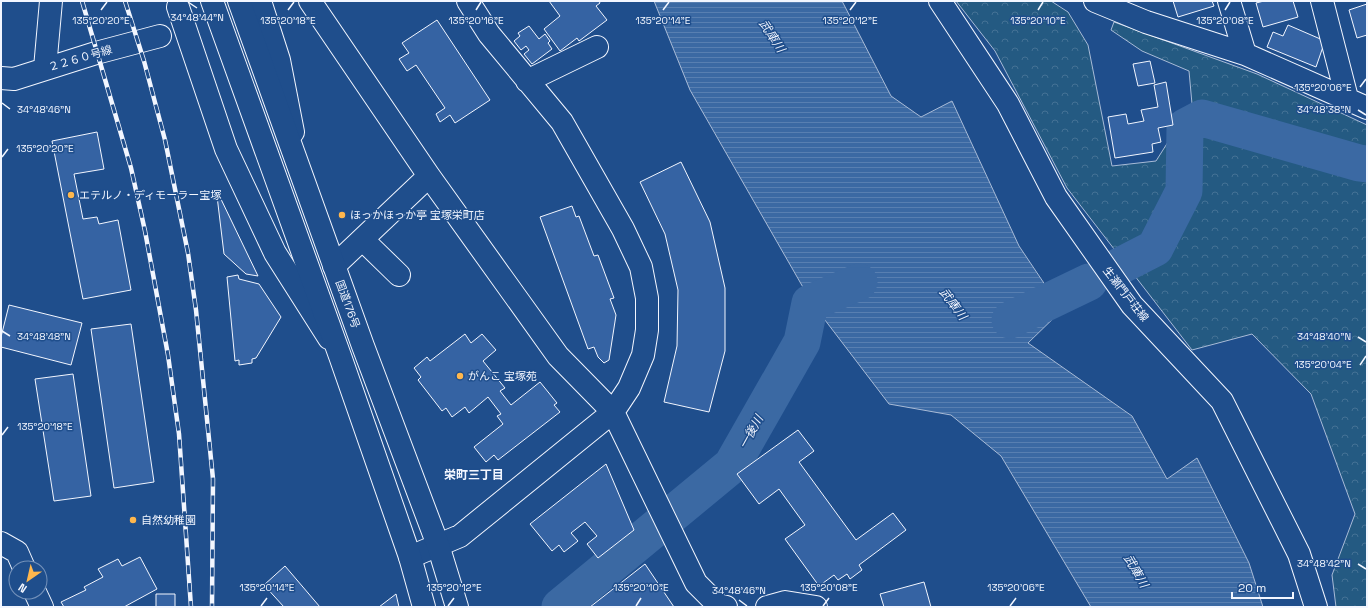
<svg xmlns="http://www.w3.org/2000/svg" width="1368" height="608" font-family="'Space Grotesk','Noto Sans JP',sans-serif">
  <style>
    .forest { fill: url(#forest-crowns); stroke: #a8bbd7 }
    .water { fill: url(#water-rules); stroke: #a8bbd7 }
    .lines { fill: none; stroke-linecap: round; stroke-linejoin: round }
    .river { stroke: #3b69a3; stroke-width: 37 }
    .building { fill: #3563a3; stroke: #f2f6ff }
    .minor-casing { stroke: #f2f6ff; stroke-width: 24 }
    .major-casing { stroke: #f2f6ff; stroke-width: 24 }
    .highway-casing { stroke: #f2f6ff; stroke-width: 24 }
    .minor { stroke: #1f4e8c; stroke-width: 22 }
    .major { stroke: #1f4e8c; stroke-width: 22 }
    .highway { stroke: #1f4e8c; stroke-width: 22 }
    .rail-casing { stroke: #f2f6ff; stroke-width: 4.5 }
    .rail { stroke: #1f4e8c; stroke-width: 3; stroke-dasharray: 9; stroke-linecap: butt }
    .ticks { fill: none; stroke: #f2f6ff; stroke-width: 1.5 }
    .poi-dot { fill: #ffb74d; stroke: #1f4e8c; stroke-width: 1.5 }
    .labels { text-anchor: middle; stroke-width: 3; stroke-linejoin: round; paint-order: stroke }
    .street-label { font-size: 11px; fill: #f2f6ff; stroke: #1f4e8c }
    .poi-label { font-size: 11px; fill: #f2f6ff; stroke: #1f4e8c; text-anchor: start }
    .water-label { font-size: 12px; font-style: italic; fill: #f2f6ff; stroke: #1f4e8c }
    .neighbourhood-label { font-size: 12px; font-weight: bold; fill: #f2f6ff; stroke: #1f4e8c }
    .ticks-label { font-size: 10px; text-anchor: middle; fill: #f2f6ff; stroke: #1f4e8c; stroke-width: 3; stroke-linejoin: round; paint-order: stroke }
  </style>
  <defs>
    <pattern id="forest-crowns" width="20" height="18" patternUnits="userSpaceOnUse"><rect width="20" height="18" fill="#245a82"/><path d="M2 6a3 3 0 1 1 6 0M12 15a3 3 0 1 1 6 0" fill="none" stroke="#447295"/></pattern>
    <pattern id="water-rules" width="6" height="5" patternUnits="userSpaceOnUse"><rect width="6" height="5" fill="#3b69a3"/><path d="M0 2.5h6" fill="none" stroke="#587fb1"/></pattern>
  </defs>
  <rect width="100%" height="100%" fill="#1f4e8c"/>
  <!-- forest -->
  <path class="forest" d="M 956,1 L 1051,1 L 1068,12 L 1088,45 L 1112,166 L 1156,161 L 1192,104 L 1189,71 L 1142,51 L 1111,30 L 1114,22 L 1257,74 L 1367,125 L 1367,607 L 1336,607 L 1332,575 L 1355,514 L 1311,394 L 1252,334 L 1192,350 L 1067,188 L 995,51 Z"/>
  <!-- water -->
  <path class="water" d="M 654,1 L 842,1 L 891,96 L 921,117 L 952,101 L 1019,246 L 1062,310 L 1028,343 L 1132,416 L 1167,479 L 1197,458 L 1249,563 L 1263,607 L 1091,607 L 1001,456 L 951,415 L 889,404 L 812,303 L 690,90 Z"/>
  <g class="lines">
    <!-- river -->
    <path class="river" d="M 1118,267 L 1155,248 L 1184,191 L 1185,127 L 1202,118 L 1359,163 L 1367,164
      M 1010,320 L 1089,282
      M 560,607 L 732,465 L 802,342 L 810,303 L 859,282"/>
  </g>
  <!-- building -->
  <path class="building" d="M 549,1 L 599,1 L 600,3 L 596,6 L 607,20 L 579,41 L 577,38 L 560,51 L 544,29 L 560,16 Z
    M 1173,1 L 1212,1 L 1214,6 L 1178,17 Z
    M 1264,1 L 1293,1 L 1298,17 L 1263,27 L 1256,3 Z
    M 1367,4 L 1367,35 L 1357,38 L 1349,10 Z
    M 437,20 L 490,100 L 455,123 L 450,115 L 440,122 L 436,114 L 445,108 L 416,65 L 407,71 L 399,59 L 409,53 L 402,43 Z
    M 1288,25 L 1325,41 L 1316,67 L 1267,47 L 1273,32 L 1283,36 Z
    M 529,26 L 539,39 L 545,34 L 550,41 L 548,43 L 552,49 L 532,64 L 524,54 L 529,50 L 526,46 L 521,50 L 514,41 L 520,36 L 518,33 Z
    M 1150,61 L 1155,83 L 1138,86 L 1133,64 Z
    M 1166,82 L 1173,125 L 1158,128 L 1161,142 L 1152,144 L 1153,152 L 1115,158 L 1108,117 L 1126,114 L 1128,124 L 1144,121 L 1141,110 L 1158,107 L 1154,85 Z
    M 97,132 L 104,169 L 74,174 L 83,219 L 97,217 L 99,224 L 118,220 L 131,290 L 83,299 L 52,141 Z
    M 681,162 L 710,222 L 725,288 L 725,351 L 709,412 L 664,402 L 677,346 L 678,290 L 665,234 L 640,182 Z
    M 219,195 L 258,276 L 246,274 L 224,254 L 217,196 Z
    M 572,206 L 576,217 L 579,216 L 594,256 L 598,255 L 614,298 L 610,299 L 616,315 L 609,360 L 604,363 L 598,357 L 594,347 L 588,349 L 540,217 Z
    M 238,275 L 239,279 L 259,284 L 281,317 L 256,358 L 252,359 L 252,363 L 239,365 L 239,360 L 235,361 L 227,277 Z
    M 9,305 L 82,323 L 71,365 L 1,347 L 1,337 Z
    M 131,324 L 154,482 L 114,488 L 91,329 Z
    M 465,334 L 471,343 L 482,334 L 496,350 L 483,361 L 505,388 L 500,391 L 511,405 L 540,382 L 557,403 L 554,405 L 560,412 L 498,460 L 494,455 L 486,462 L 474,447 L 503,424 L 497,416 L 501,414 L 488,397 L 469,413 L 465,407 L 452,417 L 446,408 L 442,411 L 418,380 L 421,377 L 414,368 L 427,357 L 430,361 Z
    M 73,374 L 91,496 L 54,501 L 35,379 Z
    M 798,430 L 814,451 L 799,462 L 856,540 L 893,513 L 906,530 L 859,565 L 862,570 L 850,579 L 847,574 L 838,580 L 834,575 L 819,586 L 785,539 L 805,525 L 779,489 L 759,504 L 737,474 Z
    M 606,464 L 634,530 L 598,558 L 587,544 L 597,536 L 585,522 L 571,533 L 578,541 L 564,552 L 559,545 L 552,551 L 530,524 Z
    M 140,557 L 157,589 L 124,607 L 64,607 L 61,602 L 86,590 L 84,587 L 103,577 L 98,569 L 118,559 L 122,566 Z
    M 645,564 L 674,607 L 590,607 Z
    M 285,566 L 320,607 L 284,607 L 264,585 Z
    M 924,582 L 931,607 L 884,607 L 880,594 Z
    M 156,594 L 175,594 L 175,607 L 156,607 Z
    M 396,594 L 399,607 L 379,607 Z"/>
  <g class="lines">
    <!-- minor casing -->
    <g class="minor-casing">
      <path id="minor" d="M 260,1 L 279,60 L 293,132
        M 310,1 L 429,176 L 558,356 L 613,412 L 696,583 L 718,605 L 726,607
        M 1095,1 L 1146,22 L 1245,54 L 1367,108
        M 1229,1 L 1245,54
        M 1322,1 L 1347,98
        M 178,7 L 226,149 L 275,253 L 329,338
        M 45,68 L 51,1
        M 1,78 L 14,79 L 96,53 L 160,36
        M 527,81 L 597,47
        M 363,240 L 399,275
        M 334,266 L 429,176
        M 1,545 L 1,543 L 17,552 L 24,568
        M 410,557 L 460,536 L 613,412 L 629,388 L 643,355 L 647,330 L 647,298 L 641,267 L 623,229 L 562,122 L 489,34 L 468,1
        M 35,592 L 42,607
        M 767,607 L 785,602 L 816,607"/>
    </g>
    <!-- major casing -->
    <g class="major-casing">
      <path id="major" d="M 940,1 L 1008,104 L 1056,197 L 1132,305 L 1222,401 L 1299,554 L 1316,607"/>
    </g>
    <!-- highway casing -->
    <g class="highway-casing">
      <path id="highway" d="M 212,1 L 340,356 L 410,557 L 424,607
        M 239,1 L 363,346 L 438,545 L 457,607"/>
    </g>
    <!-- minor -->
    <use href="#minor" class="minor"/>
    <!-- major -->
    <use href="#major" class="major"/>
    <!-- highway -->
    <use href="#highway" class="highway"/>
    <!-- rail casing -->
    <g class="rail-casing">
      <path id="rail" d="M 82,1 L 131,168 L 145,231 L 168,355 L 179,434 L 191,607
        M 125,1 L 144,61 L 165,140 L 188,253 L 196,310 L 213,479 L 212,607"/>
    </g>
    <!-- rail -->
    <use href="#rail" class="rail"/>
  </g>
  <!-- ticks -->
  <path class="ticks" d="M 188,2 L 197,8M 101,10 L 107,2M 288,10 L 294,2M 476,10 L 481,2M 663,10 L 669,2M 850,10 L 856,2M 1038,10 L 1043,2M 1225,10 L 1230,2M 1360,87 L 1366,79M 2,103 L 10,109M 1358,110 L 1366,115M 2,157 L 8,149M 2,331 L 10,336M 1358,337 L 1366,342M 1360,365 L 1366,356M 2,435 L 8,427M 1358,564 L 1366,569M 739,600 L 747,606M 261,606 L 267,598M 448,606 L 454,598M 636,606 L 641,598M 823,606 L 829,598M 1010,606 L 1016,598"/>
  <!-- markers -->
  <g class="poi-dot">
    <circle cx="71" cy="195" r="4"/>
    <circle cx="342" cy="215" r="4"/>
    <circle cx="460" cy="376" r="4"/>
    <circle cx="133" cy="520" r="4"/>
  </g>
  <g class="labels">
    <!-- street labels -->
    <g class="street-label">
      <text transform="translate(80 58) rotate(-16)" y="4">２２６０号線</text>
      <text transform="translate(1126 294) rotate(52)" y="4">生瀬門戸荘線</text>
      <text transform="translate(348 304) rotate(70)" y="4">国道176号</text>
    </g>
    <!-- poi labels -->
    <g class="poi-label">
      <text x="79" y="199">エテルノ・ディモーラー宝塚</text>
      <text x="350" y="219">ほっかほっか亭 宝塚栄町店</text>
      <text x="468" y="380">がんこ 宝塚苑</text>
      <text x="141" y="524">自然幼稚園</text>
    </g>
    <!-- water labels -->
    <g class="water-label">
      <text transform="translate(772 36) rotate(57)" y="4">武庫川</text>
      <text transform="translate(953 304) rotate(53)" y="4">武庫川</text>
      <text transform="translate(751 432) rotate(-61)" y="4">一後川</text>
      <text transform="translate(1136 571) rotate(60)" y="4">武庫川</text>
    </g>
    <!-- neighbourhood labels -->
    <g class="neighbourhood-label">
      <text x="474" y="479">栄町三丁目</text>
    </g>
  </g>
  <g class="ticks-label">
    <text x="197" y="21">34°48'44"N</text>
    <text x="101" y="24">135°20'20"E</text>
    <text x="288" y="24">135°20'18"E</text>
    <text x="476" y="24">135°20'16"E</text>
    <text x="663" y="24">135°20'14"E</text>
    <text x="850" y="24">135°20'12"E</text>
    <text x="1038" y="24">135°20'10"E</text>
    <text x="1225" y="24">135°20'08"E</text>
    <text x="1323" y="91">135°20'06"E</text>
    <text x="44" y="113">34°48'46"N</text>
    <text x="1324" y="113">34°48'38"N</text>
    <text x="45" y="152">135°20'20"E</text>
    <text x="44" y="340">34°48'48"N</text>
    <text x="1324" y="340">34°48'40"N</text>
    <text x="1323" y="368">135°20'04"E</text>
    <text x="45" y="430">135°20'18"E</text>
    <text x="1324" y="567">34°48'42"N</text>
    <text x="267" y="591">135°20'14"E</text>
    <text x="454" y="591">135°20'12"E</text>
    <text x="641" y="591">135°20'10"E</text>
    <text x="829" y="591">135°20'08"E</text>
    <text x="1016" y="591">135°20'06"E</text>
    <text x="739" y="594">34°48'46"N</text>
  </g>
  <!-- border -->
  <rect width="1368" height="608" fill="none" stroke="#f2f6ff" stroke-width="4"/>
  <!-- north arrow -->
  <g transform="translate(28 580) rotate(214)"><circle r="19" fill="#1f4e8c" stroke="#7391ba"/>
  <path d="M0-3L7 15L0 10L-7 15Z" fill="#ffb74d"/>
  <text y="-6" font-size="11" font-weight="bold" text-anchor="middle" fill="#f2f6ff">N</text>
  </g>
  <!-- scale -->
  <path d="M1232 592v6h61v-6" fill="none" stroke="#f2f6ff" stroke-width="2"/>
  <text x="1238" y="592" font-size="12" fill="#f2f6ff" stroke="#1f4e8c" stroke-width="3" paint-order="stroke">20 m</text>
</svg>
